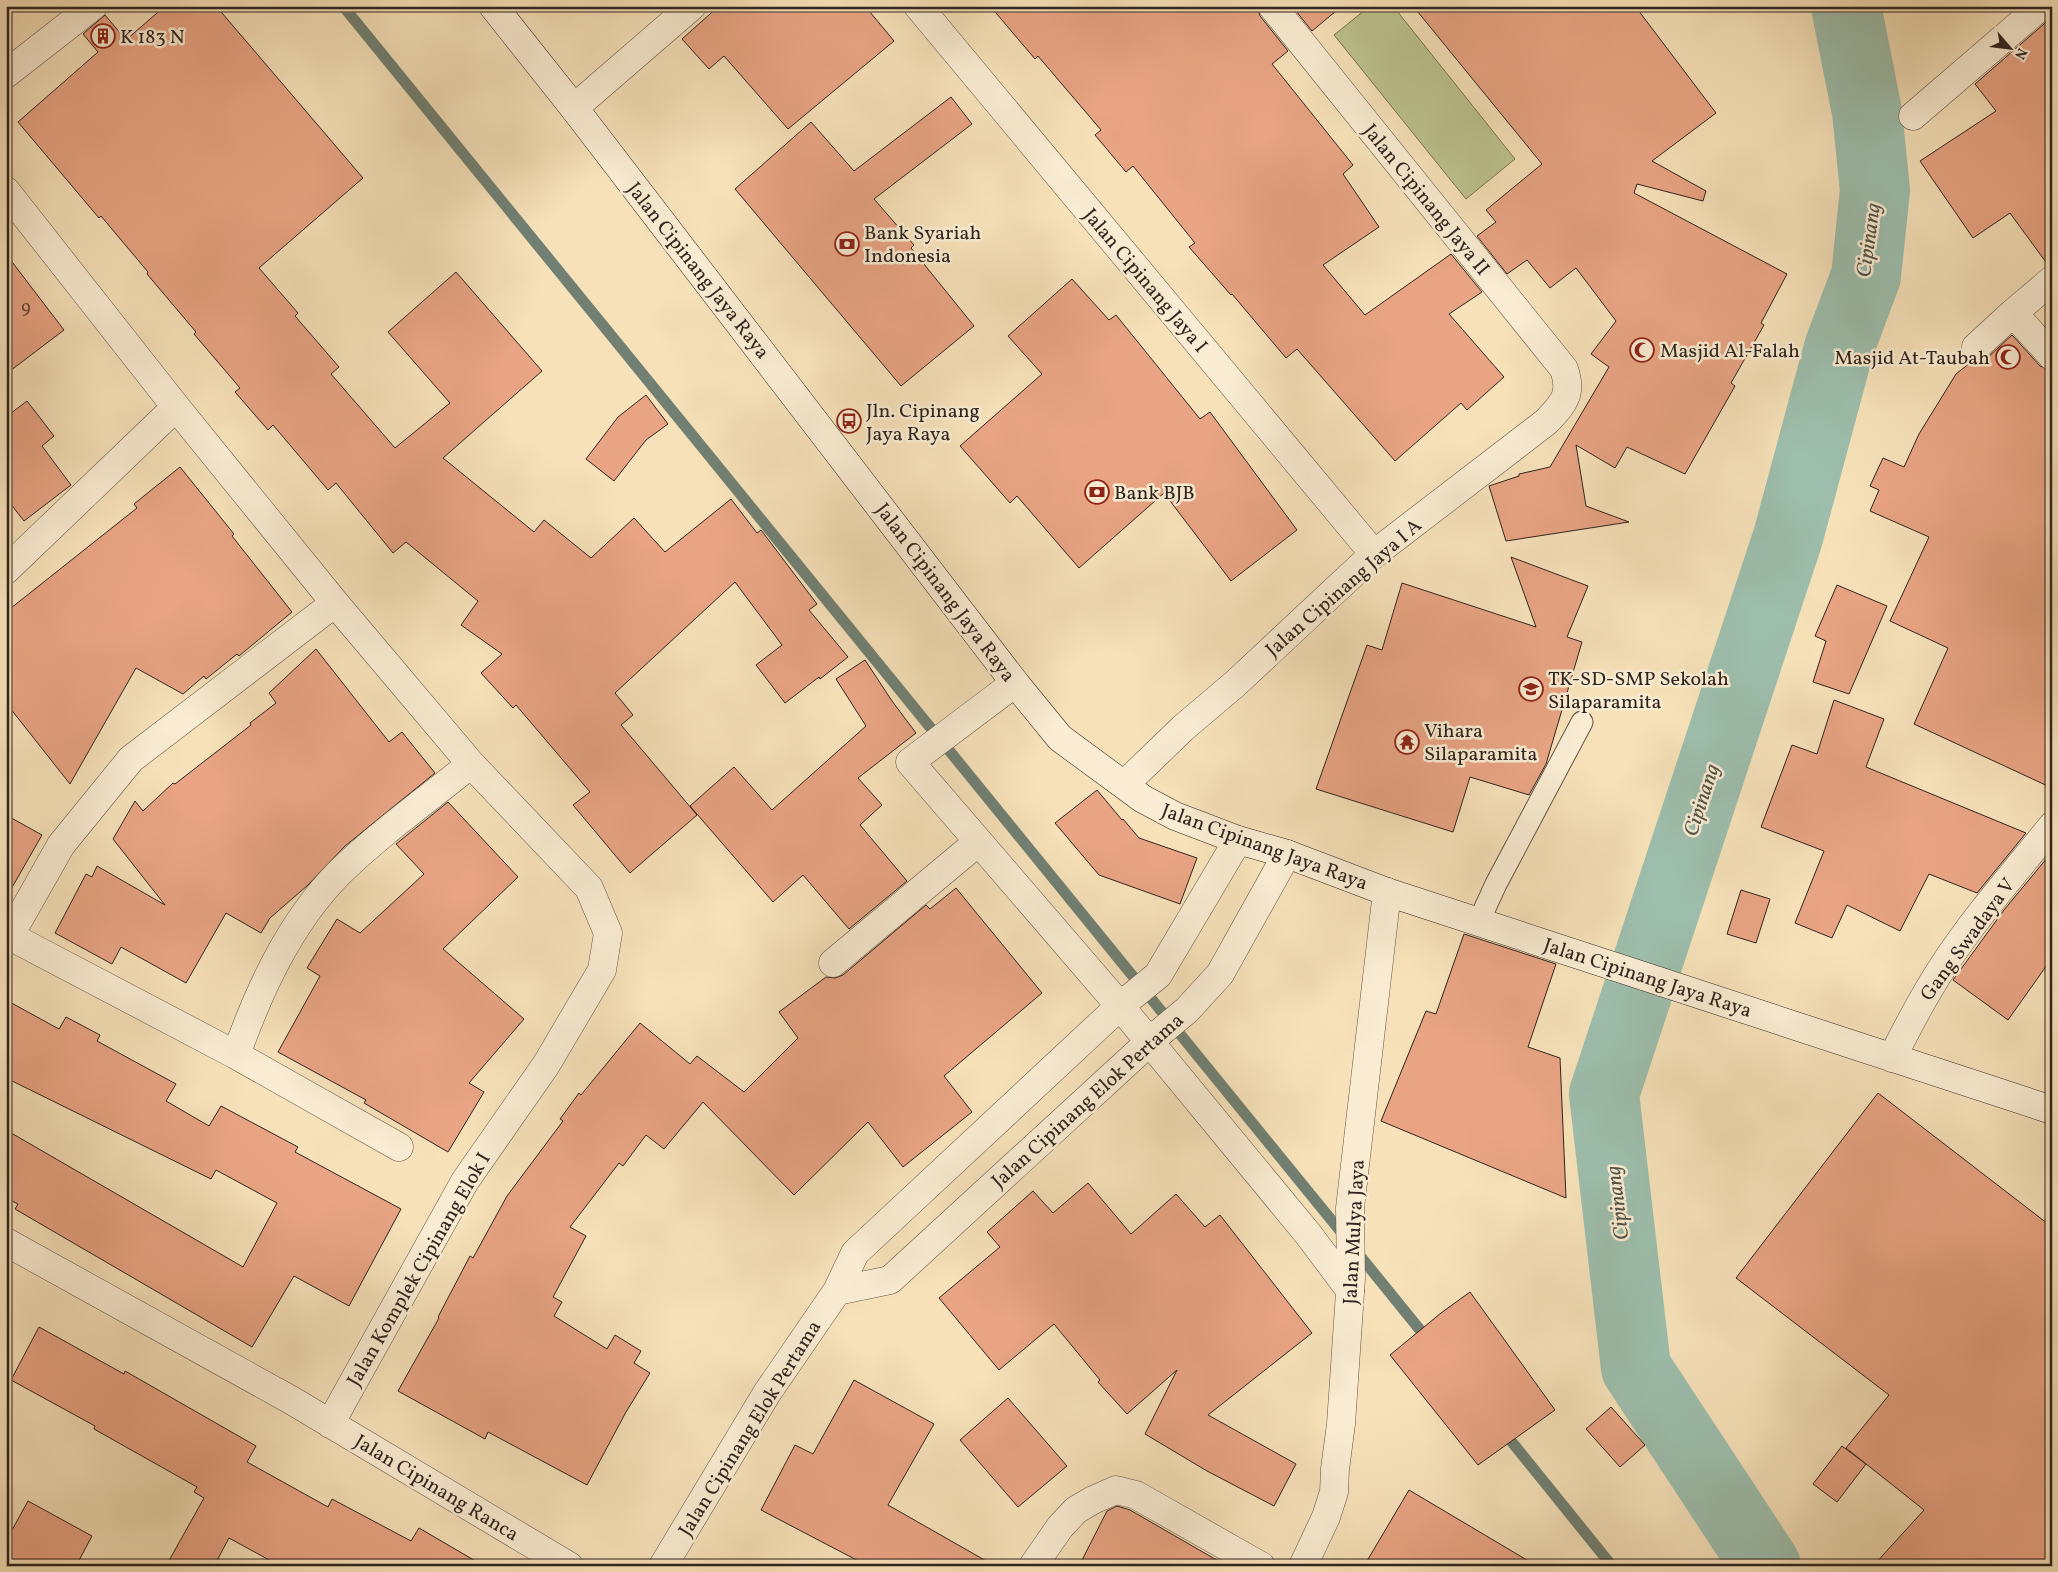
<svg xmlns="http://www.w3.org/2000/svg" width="2058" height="1572" font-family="Vollkorn,serif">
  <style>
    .green { fill: #bcc38f; stroke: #767456 }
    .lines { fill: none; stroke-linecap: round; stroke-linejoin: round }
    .stream { stroke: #718073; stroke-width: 11 }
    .river { stroke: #9dbeac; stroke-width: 70 }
    .building { fill: #e8a483; stroke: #30241e }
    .service-casing { stroke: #625345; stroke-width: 23 }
    .minor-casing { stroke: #625345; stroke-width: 29 }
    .tertiary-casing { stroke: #625345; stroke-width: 29 }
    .secondary-casing { stroke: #30241e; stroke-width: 29 }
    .service { stroke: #f9ecd2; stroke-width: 21 }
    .minor { stroke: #f9ecd2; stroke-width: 28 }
    .tertiary { stroke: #f9ecd2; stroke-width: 28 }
    .secondary { stroke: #f9ecd2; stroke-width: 28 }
    .labels { text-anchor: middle; stroke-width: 5; stroke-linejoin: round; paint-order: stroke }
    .number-label { font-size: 18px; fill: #5e4437 }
    .poi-label { font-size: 20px; fill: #30241e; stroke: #f9ecd2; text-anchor: start }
    .street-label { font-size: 20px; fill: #30241e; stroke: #f9ecd2 }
    .water-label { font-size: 21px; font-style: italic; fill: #515249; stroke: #f9ecd2 }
  </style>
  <rect width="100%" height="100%" fill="#f6e1b9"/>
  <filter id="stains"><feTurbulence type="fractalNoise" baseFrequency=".004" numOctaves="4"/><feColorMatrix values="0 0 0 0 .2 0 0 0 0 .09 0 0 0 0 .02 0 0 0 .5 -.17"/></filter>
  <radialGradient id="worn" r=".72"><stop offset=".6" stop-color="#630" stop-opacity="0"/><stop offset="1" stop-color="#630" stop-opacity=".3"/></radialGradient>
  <!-- green -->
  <path class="green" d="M 1370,6 L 1393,6 L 1515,159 L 1466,199 L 1334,35 Z"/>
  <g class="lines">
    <!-- stream -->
    <path class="stream" d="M 343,6 L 1346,1238
      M 1356,1251 L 1429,1341
      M 1503,1431 L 1612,1566"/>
    <!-- river -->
    <path class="river" d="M 1766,1566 L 1636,1368 L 1604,1094 L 1788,537 L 1839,348 L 1866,276 L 1875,190 L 1867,112 L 1846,6"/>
  </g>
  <!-- building -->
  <path class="building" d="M 165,6 L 216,6 L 363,178 L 259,268 L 298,313 L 295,316 L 339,367 L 331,374 L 395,448 L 450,403 L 388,332 L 456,272 L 542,371 L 443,458 L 534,532 L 544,520 L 591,558 L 634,518 L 665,552 L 731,499 L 757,533 L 761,530 L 817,604 L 809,610 L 848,657 L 820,679 L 819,677 L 785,703 L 756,665 L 782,645 L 735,582 L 615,693 L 633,715 L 621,725 L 697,815 L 630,873 L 573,805 L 590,792 L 516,705 L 513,708 L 481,673 L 502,654 L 461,625 L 478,601 L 406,542 L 393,553 L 336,483 L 328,490 L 273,425 L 268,430 L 235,392 L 240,388 L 194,334 L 196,332 L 147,274 L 148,272 L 101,216 L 99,218 L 18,122 L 98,52 L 83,34 L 105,15 L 126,40 Z
    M 719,6 L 865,6 L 894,41 L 788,129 L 724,56 L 709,69 L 682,39 Z
    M 990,6 L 1257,6 L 1260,16 L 1288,51 L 1272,64 L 1353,165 L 1343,174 L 1379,227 L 1323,265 L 1365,315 L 1451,254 L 1482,292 L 1449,314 L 1504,377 L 1467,410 L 1461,403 L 1395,461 L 1297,349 L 1286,358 L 1232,294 L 1231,295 L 1189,247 L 1195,243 L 1133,166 L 1126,172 L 1095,135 L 1101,130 L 1038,56 L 1035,59 Z
    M 1292,6 L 1342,6 L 1312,31 Z
    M 1413,6 L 1635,6 L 1716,113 L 1652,161 L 1706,191 L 1703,201 L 1637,184 L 1634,193 L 1787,274 L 1761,323 L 1764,325 L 1731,383 L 1735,386 L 1685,474 L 1627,447 L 1615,468 L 1576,445 L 1586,506 L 1629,522 L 1506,541 L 1489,486 L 1519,476 L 1519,474 L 1550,467 L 1609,367 L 1591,354 L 1616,321 L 1576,268 L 1550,288 L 1527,260 L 1507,274 L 1477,236 L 1496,222 L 1486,210 L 1542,164 Z
    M 2052,17 L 2052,265 L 2048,265 L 2010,213 L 1973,238 L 1920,161 L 1996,111 L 1975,84 Z
    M 951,97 L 972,124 L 874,199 L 914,245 L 911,248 L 974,326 L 901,386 L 735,189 L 811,122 L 854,171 Z
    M 6,254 L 64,330 L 6,374 Z
    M 1072,279 L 1109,320 L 1116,315 L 1200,419 L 1210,412 L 1297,530 L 1231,581 L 1164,493 L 1079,568 L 1017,496 L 1010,503 L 960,446 L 1042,374 L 1008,336 Z
    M 2012,335 L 2040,366 L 2052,371 L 2052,788 L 1914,724 L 1948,648 L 1890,621 L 1929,537 L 1870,511 L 1879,490 L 1870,486 L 1883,458 L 1904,467 L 1919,434 L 1956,374 L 1971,362 L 1979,362 L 1986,359 Z
    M 646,395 L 668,424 L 646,440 L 614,481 L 586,459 L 618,417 Z
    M 27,401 L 54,436 L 42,446 L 71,485 L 24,521 L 6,498 L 6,417 Z
    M 180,467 L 234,534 L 232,536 L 292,612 L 239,656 L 237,654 L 206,679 L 204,676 L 183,694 L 136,668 L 70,784 L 6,703 L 6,612 L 137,508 L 134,504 Z
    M 1511,557 L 1588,586 L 1567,637 L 1582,642 L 1546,764 L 1529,795 L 1470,777 L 1453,832 L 1316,789 L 1367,645 L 1382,650 L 1402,583 L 1536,627 Z
    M 1837,585 L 1887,606 L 1849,694 L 1813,682 L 1826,641 L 1815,636 Z
    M 316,649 L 389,742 L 402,732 L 435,773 L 345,846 L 308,885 L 270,918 L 261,933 L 226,913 L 186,983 L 121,947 L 112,964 L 55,933 L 86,874 L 92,877 L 97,866 L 165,905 L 113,839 L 135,801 L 143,811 L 173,783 L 175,784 L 251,725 L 250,723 L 276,703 L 269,693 Z
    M 865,660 L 892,701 L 916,733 L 858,778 L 882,805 L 860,825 L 907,881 L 849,929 L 803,875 L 773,902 L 690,806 L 734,767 L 772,810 L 866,726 L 836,679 Z
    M 1834,700 L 1884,719 L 1866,767 L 2026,833 L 1977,893 L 1929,874 L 1900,931 L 1847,905 L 1832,938 L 1795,923 L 1824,851 L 1761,827 L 1792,745 L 1817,754 Z
    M 1097,790 L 1122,820 L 1123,819 L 1139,838 L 1197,858 L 1180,904 L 1099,875 L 1055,823 Z
    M 448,802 L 518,877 L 443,949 L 524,1019 L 469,1083 L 484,1092 L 448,1152 L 364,1103 L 366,1100 L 278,1052 L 320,976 L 307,968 L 337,919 L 360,933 L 424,874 L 396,844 Z
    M 6,815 L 42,835 L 6,898 Z
    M 2052,852 L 2052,958 L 2008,1020 L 1953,980 L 2004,910 Z
    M 956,888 L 1042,993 L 944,1076 L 972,1112 L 903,1167 L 868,1122 L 794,1195 L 703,1102 L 664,1149 L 646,1135 L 623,1166 L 619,1163 L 570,1227 L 586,1236 L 553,1297 L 562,1302 L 554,1316 L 607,1349 L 615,1335 L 641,1351 L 634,1363 L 650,1373 L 626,1412 L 587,1485 L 488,1432 L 485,1439 L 398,1391 L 439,1318 L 438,1317 L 470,1256 L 473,1258 L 507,1196 L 563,1121 L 560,1119 L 579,1093 L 581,1095 L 640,1023 L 690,1064 L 697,1056 L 744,1092 L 798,1038 L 779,1012 L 826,977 L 835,978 L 843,975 L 926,905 L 930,909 Z
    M 1741,890 L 1770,899 L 1756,943 L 1727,934 Z
    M 1464,934 L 1556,964 L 1528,1047 L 1560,1058 L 1566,1198 L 1381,1121 L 1426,1011 L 1436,1014 Z
    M 6,1000 L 59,1029 L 66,1017 L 100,1035 L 97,1041 L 176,1084 L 166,1101 L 209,1126 L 221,1106 L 298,1147 L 295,1152 L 401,1209 L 349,1306 L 294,1276 L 252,1347 L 15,1209 L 18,1204 L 6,1198 L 6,1130 L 243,1267 L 277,1203 L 216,1170 L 211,1179 L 6,1078 Z
    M 1878,1093 L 2052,1227 L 2052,1566 L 1873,1566 L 1924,1510 L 1846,1448 L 1889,1395 L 1736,1278 Z
    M 1088,1183 L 1131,1234 L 1176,1194 L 1205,1227 L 1220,1215 L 1312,1333 L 1208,1415 L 1296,1464 L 1274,1506 L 1207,1471 L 1145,1434 L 1177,1370 L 1127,1414 L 1098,1382 L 1100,1380 L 1054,1324 L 999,1370 L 939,1298 L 1000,1247 L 987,1232 L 1033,1191 L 1053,1213 Z
    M 1470,1292 L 1555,1410 L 1478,1465 L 1390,1355 L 1441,1313 Z
    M 39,1327 L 124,1374 L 125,1371 L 256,1446 L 247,1462 L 328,1507 L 332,1499 L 411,1541 L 419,1528 L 484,1566 L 280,1566 L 229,1538 L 214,1566 L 166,1566 L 204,1498 L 194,1492 L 197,1487 L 94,1429 L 95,1426 L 11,1380 Z
    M 854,1380 L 934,1424 L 888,1505 L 995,1566 L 868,1566 L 761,1510 L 795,1445 L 813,1454 Z
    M 1008,1398 L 1067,1466 L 1018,1507 L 960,1440 Z
    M 1611,1407 L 1645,1445 L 1620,1467 L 1586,1429 Z
    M 1842,1446 L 1866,1464 L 1837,1502 L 1813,1484 Z
    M 1409,1490 L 1537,1566 L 1364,1566 Z
    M 28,1501 L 92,1536 L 76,1566 L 6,1566 L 6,1541 Z
    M 1117,1506 L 1130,1510 L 1227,1566 L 1079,1566 L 1107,1511 Z"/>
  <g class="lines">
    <!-- service casing -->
    <g class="service-casing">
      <path id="service" d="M 1479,921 L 1496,884 L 1582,722"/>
    </g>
    <!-- minor casing -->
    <g class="minor-casing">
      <path id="minor" d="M 918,6 L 1374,554
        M 6,74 L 93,6
        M 574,108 L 692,6
        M 1913,116 L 2041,6
        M 6,191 L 176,407 L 335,603 L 471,764 L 589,888 L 608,933 L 602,970 L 546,1065 L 465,1181 L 330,1424
        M 2013,313 L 2052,356
        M 1976,347 L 2013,313 L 2052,280
        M 6,570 L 176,407
        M 1015,683 L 910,762 L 1120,1006 L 1308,1234 L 1350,1290
        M 1125,784 L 1183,728 L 1236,683 L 1374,554 L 1546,422 C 1563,404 1573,395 1564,369 L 1272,6
        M 6,934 L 236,1055 L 399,1147
        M 10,935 L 61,845 L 131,759 L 335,603
        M 833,963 L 978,842
        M 236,1055 C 259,990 290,922 340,872 C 380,833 428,799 471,764
        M 1892,1058 C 1908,1026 1924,995 1944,965 C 1976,916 2015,872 2052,826
        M 6,1242 L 291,1400 L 569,1566
        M 837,1291 L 890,1280 L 1157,1035 L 1187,1010 L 1220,974 L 1287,854
        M 663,1566 L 767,1393 L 837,1291 L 855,1253 L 1120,1006 L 1158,975 L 1238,840
        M 1033,1566 L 1060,1527 L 1076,1510 L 1093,1500 L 1116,1490 L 1136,1495 L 1261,1566"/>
    </g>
    <!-- tertiary casing -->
    <g class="tertiary-casing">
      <path id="tertiary" d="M 1303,1566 L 1326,1517 L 1334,1492 L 1335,1469 L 1341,1424 L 1351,1278 L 1350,1208 L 1387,892"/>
    </g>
    <!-- secondary casing -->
    <g class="secondary-casing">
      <path id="secondary" d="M 493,6 L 574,108 L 1015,683 L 1060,738 L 1143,799 L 1175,816 L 1238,840 L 1287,854 L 1387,892 L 2052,1110"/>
    </g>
    <!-- service -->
    <use href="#service" class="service"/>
    <!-- minor -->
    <use href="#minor" class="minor"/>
    <!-- tertiary -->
    <use href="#tertiary" class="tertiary"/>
    <!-- secondary -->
    <use href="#secondary" class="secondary"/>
  </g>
  <!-- icons -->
  <defs>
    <g id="building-ring" transform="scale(1.25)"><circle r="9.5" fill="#f9ecd2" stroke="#8f2418" stroke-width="1.5"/><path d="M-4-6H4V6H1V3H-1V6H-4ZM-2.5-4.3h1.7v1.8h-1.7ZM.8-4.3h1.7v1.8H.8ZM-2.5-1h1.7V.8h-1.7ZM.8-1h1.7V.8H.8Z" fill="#8f2418"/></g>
    <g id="bank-ring" transform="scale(1.25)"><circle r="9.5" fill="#f9ecd2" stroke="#8f2418" stroke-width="1.5"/><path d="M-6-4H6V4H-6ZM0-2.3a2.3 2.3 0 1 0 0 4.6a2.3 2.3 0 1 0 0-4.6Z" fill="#8f2418"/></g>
    <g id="mosque-ring" transform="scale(1.25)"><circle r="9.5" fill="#f9ecd2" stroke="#8f2418" stroke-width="1.5"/><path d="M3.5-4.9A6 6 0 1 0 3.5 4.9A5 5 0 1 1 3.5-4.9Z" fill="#8f2418"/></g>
    <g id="bus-ring" transform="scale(1.25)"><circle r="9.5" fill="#f9ecd2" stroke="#8f2418" stroke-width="1.5"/><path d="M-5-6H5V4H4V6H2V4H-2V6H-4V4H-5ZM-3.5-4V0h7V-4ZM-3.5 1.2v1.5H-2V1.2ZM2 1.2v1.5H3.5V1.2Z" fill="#8f2418"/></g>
    <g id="school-ring" transform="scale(1.25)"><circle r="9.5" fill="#f9ecd2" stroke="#8f2418" stroke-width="1.5"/><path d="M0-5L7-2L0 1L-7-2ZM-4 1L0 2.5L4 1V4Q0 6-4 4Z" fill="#8f2418"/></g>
    <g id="temple-ring" transform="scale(1.25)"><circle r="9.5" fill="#f9ecd2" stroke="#8f2418" stroke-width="1.5"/><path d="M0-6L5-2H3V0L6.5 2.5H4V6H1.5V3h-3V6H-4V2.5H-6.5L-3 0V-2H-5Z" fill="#8f2418"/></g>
  </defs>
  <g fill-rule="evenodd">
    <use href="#building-ring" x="103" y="36"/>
    <use href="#bank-ring" x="847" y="244"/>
    <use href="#mosque-ring" x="1642" y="350"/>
    <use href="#mosque-ring" x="2008" y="357"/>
    <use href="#bus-ring" x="849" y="421"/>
    <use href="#bank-ring" x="1097" y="492"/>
    <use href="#school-ring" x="1531" y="689"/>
    <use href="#temple-ring" x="1407" y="742"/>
  </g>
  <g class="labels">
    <!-- number labels -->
    <g class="number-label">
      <text x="26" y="313">9</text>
    </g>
    <!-- poi labels -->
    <g class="poi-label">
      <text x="120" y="43">K 183 N</text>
      <text x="864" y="239">Bank Syariah<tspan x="864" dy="23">Indonesia</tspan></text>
      <text x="1660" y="357">Masjid Al-Falah</text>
      <text x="1990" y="364" text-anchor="end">Masjid At-Taubah</text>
      <text x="866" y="417">Jln. Cipinang<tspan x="866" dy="23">Jaya Raya</tspan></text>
      <text x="1114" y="499">Bank BJB</text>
      <text x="1548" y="685">TK-SD-SMP Sekolah<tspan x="1548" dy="23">Silaparamita</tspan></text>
      <text x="1424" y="737">Vihara<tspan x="1424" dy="23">Silaparamita</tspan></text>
    </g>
    <!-- street labels -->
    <g class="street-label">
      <text transform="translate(1427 199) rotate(51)" y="7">Jalan Cipinang Jaya II</text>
      <text transform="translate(699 270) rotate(52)" y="7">Jalan Cipinang Jaya Raya</text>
      <text transform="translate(1146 280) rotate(50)" y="7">Jalan Cipinang Jaya I</text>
      <text transform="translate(1343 587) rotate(-41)" y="7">Jalan Cipinang Jaya I A</text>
      <text transform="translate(946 592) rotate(53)" y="7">Jalan Cipinang Jaya Raya</text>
      <text transform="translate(1265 846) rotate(20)" y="7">Jalan Cipinang Jaya Raya</text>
      <text transform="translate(1967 939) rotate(-54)" y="7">Gang Swadaya V</text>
      <text transform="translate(1648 977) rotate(18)" y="7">Jalan Cipinang Jaya Raya</text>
      <text transform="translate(1087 1100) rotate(-42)" y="7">Jalan Cipinang Elok Pertama</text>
      <text transform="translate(1353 1232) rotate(-87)" y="7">Jalan Mulya Jaya</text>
      <text transform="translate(418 1269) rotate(-60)" y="7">Jalan Komplek Cipinang Elok I</text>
      <text transform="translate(749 1428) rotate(-58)" y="7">Jalan Cipinang Elok Pertama</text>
      <text transform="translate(437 1487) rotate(31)" y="7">Jalan Cipinang Ranca</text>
    </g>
    <!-- water labels -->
    <g class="water-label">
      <text transform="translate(1868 240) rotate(-82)" y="7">Cipinang</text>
      <text transform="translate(1701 800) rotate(-72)" y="7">Cipinang</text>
      <text transform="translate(1617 1203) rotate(-97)" y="7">Cipinang</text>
    </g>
  </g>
  <!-- margin -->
  <rect width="2058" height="1572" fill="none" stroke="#f6e1b9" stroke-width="25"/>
  <rect x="8" y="8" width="2043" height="1557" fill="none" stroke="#30241e" stroke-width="2.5"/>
  <rect x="12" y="12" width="2033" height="1547" fill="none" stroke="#30241e"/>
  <!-- north arrow -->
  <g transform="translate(2010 48) rotate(118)" stroke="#f9ecd2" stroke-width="4" paint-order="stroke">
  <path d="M0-4L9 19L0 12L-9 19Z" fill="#30241e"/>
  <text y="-8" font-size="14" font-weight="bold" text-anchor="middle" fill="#30241e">N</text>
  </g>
  <rect width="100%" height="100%" filter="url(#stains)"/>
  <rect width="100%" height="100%" fill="url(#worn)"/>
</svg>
